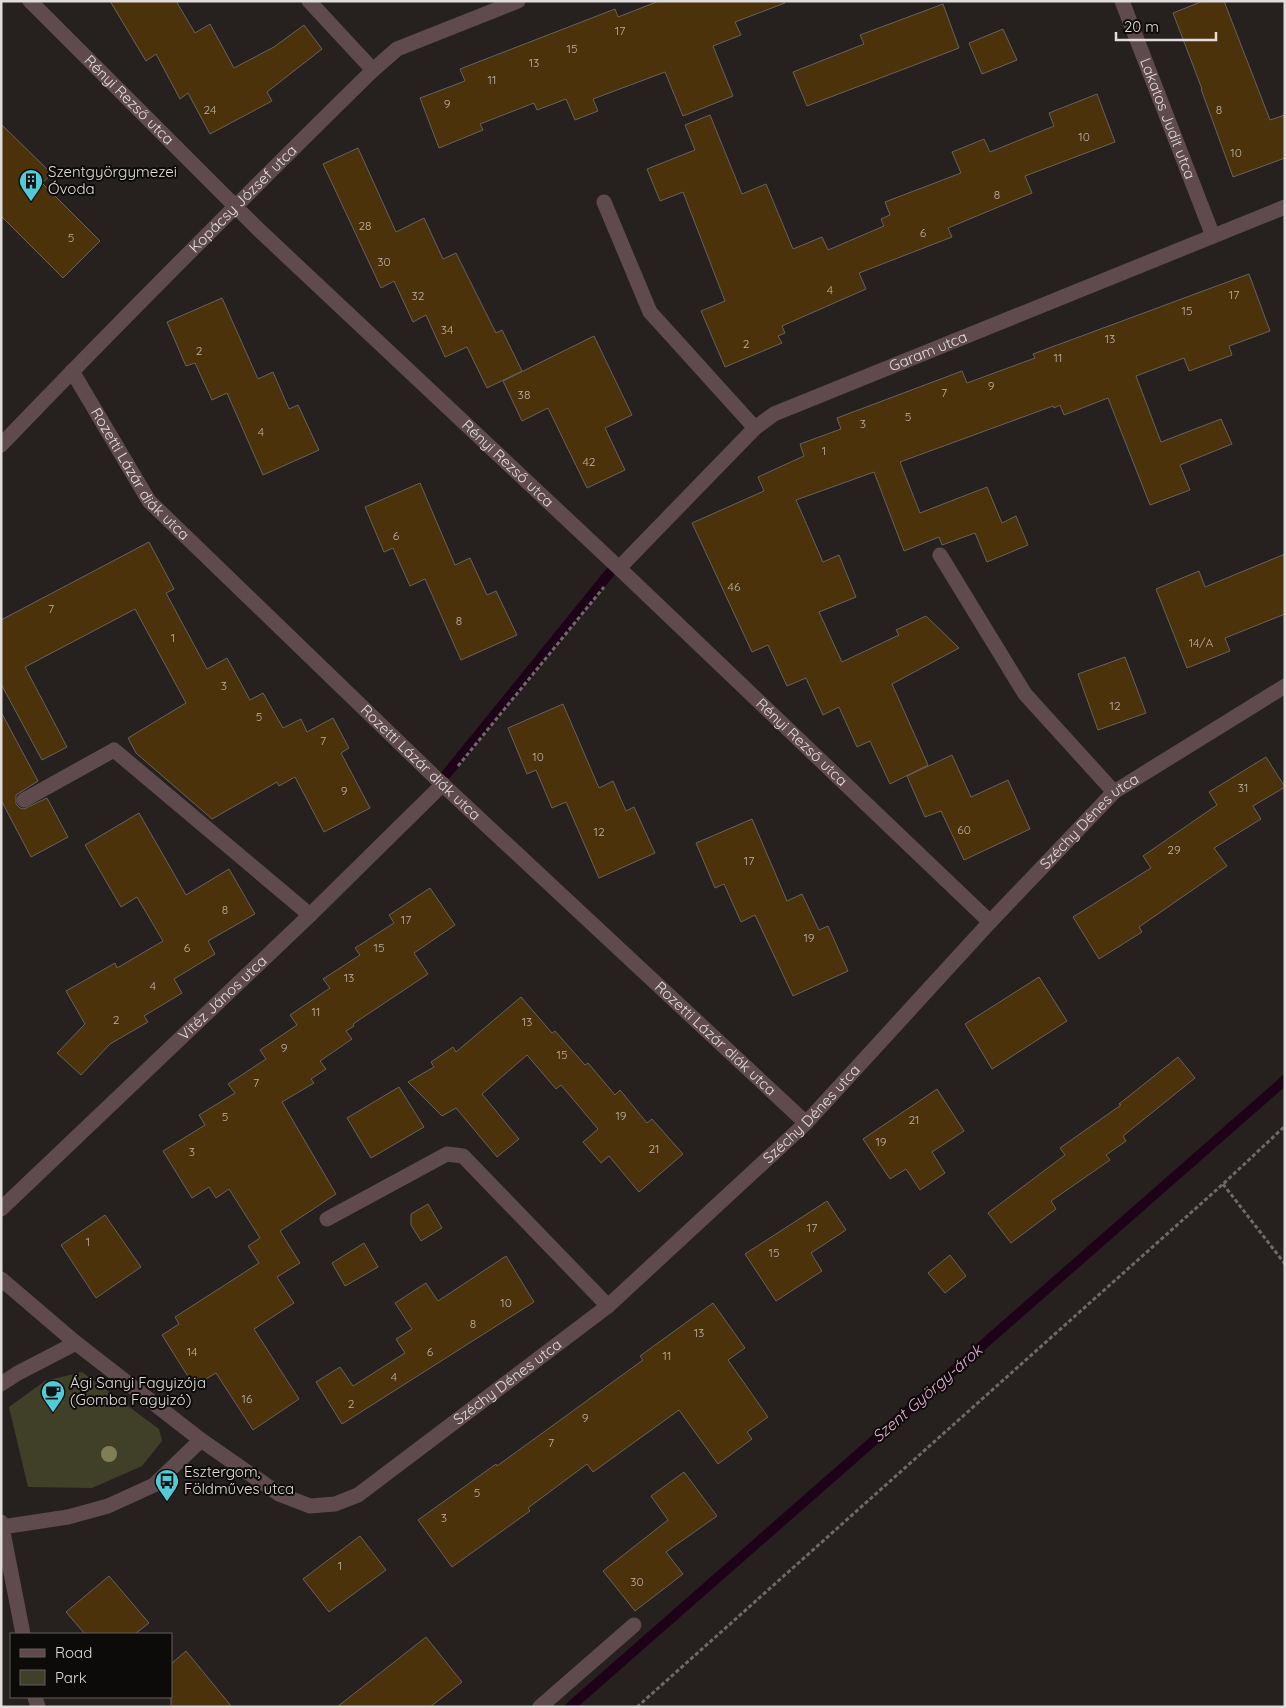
<svg xmlns="http://www.w3.org/2000/svg" width="1286" height="1708" font-family="Quicksand,sans-serif">
  <style>
    .green { fill: #404028 }
    .lines { fill: none; stroke-linecap: round; stroke-linejoin: round }
    .stream { stroke: #1e0218; stroke-width: 10 }
    .building { fill: #4b320a; stroke: #66625d }
    .path { stroke: #6f6a69; stroke-width: 3; stroke-dasharray: 4 2.5; stroke-linecap: butt }
    .lane { stroke: #5f4a4d; stroke-width: 15 }
    .street { stroke: #5f4a4d; stroke-width: 15 }
    .tree { fill: #817e55 }
    .labels { text-anchor: middle; stroke-width: 4; stroke-linejoin: round; paint-order: stroke }
    .number-label { font-size: 12px; fill: #bcb2a8 }
    .street-label { font-size: 15px; fill: #e1dddc; stroke: #0d0b0a }
    .poi-label { font-size: 15px; fill: #e1dddc; stroke: #0d0b0a; text-anchor: start }
    .water-label { font-size: 16px; font-style: italic; fill: #ebaddb; stroke: #0d0b0a }
  </style>
  <rect width="100%" height="100%" fill="#26211f"/>
  <!-- green -->
  <path class="green" d="M 82,1372 L 159,1429 L 162,1441 L 142,1466 L 92,1488 L 28,1487 L 9,1407 L 45,1381 Z"/>
  <g class="lines">
    <!-- stream -->
    <path class="stream" d="M 440,782 L 616,565
      M 570,1707 L 1285,1080"/>
  </g>
  <!-- building -->
  <path class="building" d="M 110,1 L 176,1 L 195,33 L 210,24 L 234,68 L 274,47 L 304,25 L 322,49 L 267,92 L 272,101 L 210,134 L 188,93 L 180,99 L 156,54 L 146,61 Z
    M 659,1 L 784,1 L 785,3 L 735,22 L 741,35 L 713,46 L 733,96 L 683,116 L 665,72 L 593,99 L 598,111 L 575,120 L 566,99 L 537,110 L 534,103 L 480,124 L 483,130 L 439,148 L 420,98 L 465,81 L 460,69 L 615,9 L 618,17 Z
    M 1203,1 L 1224,1 L 1270,120 L 1285,115 L 1285,158 L 1233,177 L 1201,89 L 1202,89 L 1173,13 Z
    M 943,4 L 959,48 L 807,106 L 793,72 L 864,44 L 860,35 Z
    M 1003,29 L 1017,60 L 982,74 L 969,43 Z
    M 1097,94 L 1115,142 L 1025,176 L 1032,193 L 948,228 L 952,237 L 859,273 L 866,289 L 782,326 L 785,333 L 778,336 L 782,343 L 725,367 L 701,311 L 725,301 L 683,192 L 660,201 L 647,169 L 695,150 L 685,125 L 710,115 L 742,194 L 766,184 L 793,249 L 822,237 L 828,250 L 884,226 L 881,219 L 890,215 L 885,202 L 961,173 L 952,152 L 984,139 L 990,152 L 1054,126 L 1049,113 Z
    M 1,124 L 52,174 L 42,183 L 100,241 L 63,278 L 1,216 Z
    M 358,148 L 396,232 L 424,218 L 443,259 L 456,253 L 496,333 L 502,330 L 522,371 L 487,388 L 467,347 L 445,357 L 426,315 L 413,322 L 394,281 L 381,288 L 323,164 Z
    M 1249,274 L 1270,331 L 1229,346 L 1232,355 L 1189,371 L 1184,358 L 1136,376 L 1161,442 L 1221,419 L 1232,444 L 1180,465 L 1190,490 L 1150,505 L 1108,398 L 1064,415 L 1060,405 L 1054,408 L 1053,406 L 900,462 L 920,513 L 987,487 L 1002,523 L 1016,516 L 1028,545 L 987,562 L 975,533 L 942,545 L 939,537 L 904,551 L 874,472 L 796,500 L 823,562 L 839,555 L 856,597 L 819,612 L 842,662 L 899,635 L 896,630 L 926,616 L 959,648 L 892,684 L 928,765 L 890,784 L 870,741 L 857,747 L 839,707 L 823,715 L 806,678 L 787,686 L 768,645 L 752,652 L 692,523 L 764,491 L 758,477 L 804,456 L 800,444 L 841,429 L 837,418 L 962,371 L 967,383 L 1035,358 L 1033,354 Z
    M 222,298 L 258,379 L 273,372 L 289,409 L 298,405 L 319,450 L 263,475 L 227,393 L 212,400 L 195,363 L 186,366 L 167,322 Z
    M 594,336 L 632,415 L 605,428 L 625,470 L 587,488 L 548,408 L 522,421 L 503,381 Z
    M 420,483 L 455,565 L 470,558 L 487,595 L 496,591 L 517,635 L 461,660 L 425,579 L 410,586 L 393,548 L 384,552 L 365,507 Z
    M 149,542 L 174,589 L 166,593 L 207,669 L 227,658 L 250,700 L 263,693 L 283,728 L 301,719 L 307,732 L 333,718 L 349,748 L 341,753 L 370,808 L 324,832 L 295,777 L 279,786 L 277,782 L 212,819 L 136,753 L 128,738 L 186,703 L 135,609 L 25,667 L 67,747 L 42,760 L 1,684 L 1,620 Z
    M 1285,554 L 1285,614 L 1225,638 L 1230,651 L 1187,668 L 1156,589 L 1199,571 L 1205,587 Z
    M 1125,657 L 1146,713 L 1098,730 L 1078,674 Z
    M 563,704 L 599,788 L 613,781 L 626,811 L 634,807 L 655,853 L 599,878 L 566,802 L 552,808 L 536,770 L 527,774 L 508,728 Z
    M 1,712 L 38,781 L 16,795 L 16,804 L 20,808 L 24,809 L 47,798 L 68,837 L 31,857 L 1,800 Z
    M 952,755 L 971,797 L 1008,780 L 1030,829 L 964,860 L 941,811 L 925,817 L 907,776 Z
    M 1266,757 L 1285,787 L 1253,806 L 1261,819 L 1214,848 L 1227,866 L 1139,927 L 1142,932 L 1099,959 L 1073,917 L 1151,868 L 1143,856 L 1217,805 L 1209,792 Z
    M 139,813 L 186,895 L 229,869 L 255,914 L 208,941 L 215,954 L 174,979 L 182,993 L 144,1016 L 148,1022 L 110,1044 L 81,1075 L 57,1053 L 85,1024 L 66,991 L 115,963 L 117,968 L 163,941 L 137,897 L 121,907 L 85,845 Z
    M 752,819 L 787,901 L 802,894 L 819,930 L 828,926 L 848,971 L 793,996 L 755,915 L 741,922 L 724,884 L 715,888 L 696,843 Z
    M 430,888 L 455,925 L 414,953 L 428,974 L 353,1024 L 354,1026 L 346,1031 L 352,1039 L 320,1061 L 326,1069 L 311,1079 L 314,1083 L 282,1102 L 336,1194 L 280,1231 L 300,1263 L 277,1277 L 294,1303 L 254,1329 L 299,1399 L 253,1430 L 216,1373 L 194,1386 L 162,1335 L 179,1324 L 175,1317 L 259,1263 L 248,1246 L 260,1238 L 229,1189 L 216,1198 L 209,1187 L 192,1198 L 163,1151 L 205,1125 L 199,1115 L 235,1093 L 228,1084 L 266,1059 L 260,1050 L 297,1025 L 290,1015 L 330,988 L 323,979 L 360,955 L 355,948 L 394,923 L 389,915 Z
    M 1039,977 L 1067,1021 L 992,1069 L 965,1024 Z
    M 521,997 L 552,1033 L 555,1031 L 585,1065 L 588,1063 L 615,1095 L 620,1090 L 647,1123 L 652,1119 L 683,1154 L 639,1192 L 609,1156 L 601,1163 L 583,1142 L 598,1129 L 561,1085 L 556,1089 L 527,1055 L 482,1094 L 519,1139 L 497,1157 L 456,1108 L 442,1116 L 408,1082 L 434,1067 L 431,1062 L 453,1047 L 456,1052 Z
    M 1178,1057 L 1195,1078 L 1123,1136 L 1126,1141 L 1106,1155 L 1110,1160 L 1051,1201 L 1056,1209 L 1011,1243 L 988,1213 L 1065,1155 L 1060,1148 L 1121,1105 L 1119,1104 Z
    M 399,1087 L 424,1127 L 371,1158 L 347,1118 Z
    M 937,1089 L 964,1131 L 932,1152 L 945,1173 L 920,1190 L 906,1169 L 890,1179 L 863,1139 Z
    M 827,1201 L 846,1230 L 811,1253 L 822,1271 L 776,1301 L 745,1254 Z
    M 428,1204 L 442,1228 L 421,1241 L 411,1225 L 411,1214 Z
    M 105,1215 L 141,1267 L 96,1298 L 61,1245 Z
    M 364,1243 L 378,1267 L 345,1286 L 332,1263 Z
    M 950,1255 L 966,1276 L 945,1293 L 928,1273 Z
    M 506,1256 L 534,1302 L 342,1424 L 316,1382 L 340,1367 L 353,1386 L 405,1353 L 396,1339 L 412,1329 L 395,1303 L 426,1283 L 438,1301 Z
    M 713,1303 L 745,1348 L 728,1360 L 768,1417 L 747,1432 L 752,1439 L 718,1464 L 679,1410 L 593,1472 L 587,1464 L 528,1508 L 530,1511 L 452,1567 L 418,1520 L 496,1464 L 497,1466 L 643,1360 L 640,1356 Z
    M 684,1472 L 717,1516 L 666,1552 L 683,1574 L 635,1611 L 603,1571 L 668,1520 L 651,1496 Z
    M 360,1536 L 386,1570 L 329,1612 L 303,1579 Z
    M 109,1576 L 149,1623 L 135,1634 L 85,1634 L 66,1612 Z
    M 426,1637 L 462,1682 L 430,1707 L 337,1707 Z
    M 186,1651 L 232,1707 L 171,1707 L 171,1664 Z"/>
  <g class="lines">
    <!-- path -->
    <path class="path" d="M 458,766 L 604,587
      M 1223,1184 L 1285,1264
      M 637,1707 L 1223,1184 L 1285,1126"/>
    <!-- lane -->
    <path class="lane" d="M 309,1 L 373,70
      M 604,202 L 650,312 L 755,428
      M 940,555 L 1025,694 L 1114,792
      M 327,1219 L 447,1154 L 463,1156 L 608,1306"/>
    <!-- street -->
    <g class="street">
      <path id="s1" d="M 30,1 L 259,230 L 619,568 L 990,922"/>
      <path id="s2" d="M 1122,1 L 1213,236"/>
      <path id="s3" d="M 72,371 L 149,501 L 440,782 L 806,1123"/>
      <path id="s4" d="M 1,445 C 123,318 248,193 373,70 L 397,49 L 518,1"/>
      <path id="s5" d="M 619,568 L 755,428 L 774,414 L 1285,207"/>
      <path d="M 24,800 L 114,750 L 310,915"/>
      <path id="s6" d="M 1,1209 L 310,915 L 443,784"/>
      <path id="s7" d="M 1,1279 L 76,1343 L 201,1440 L 279,1494 L 310,1506 L 335,1504 L 358,1495 L 608,1306 L 806,1123 L 990,922 L 1114,792 L 1285,686"/>
      <path d="M 1,1384 L 18,1373 L 76,1343"/>
      <path d="M 1,1522 L 23,1634"/>
      <path d="M 2,1527 L 68,1517 L 108,1506 L 154,1485 L 201,1440"/>
      <path d="M 35,1697 L 38,1707"/>
      <path d="M 540,1707 L 634,1625"/>
    </g>
  </g>
  <!-- trees -->
  <circle class="tree" cx="109" cy="1454" r="8"/>
  <!-- icons -->
  <defs>
    <g id="building-pin" transform="scale(1.25)"><path d="M0 17L-7.5 6A9.5 9.5 0 1 1 7.5 6Z" fill="#52cbd9" stroke="#0d0b0a"/><path d="M-4-6H4V6H1V3H-1V6H-4ZM-2.5-4.3h1.7v1.8h-1.7ZM.8-4.3h1.7v1.8H.8ZM-2.5-1h1.7V.8h-1.7ZM.8-1h1.7V.8H.8Z" fill="#111"/></g>
    <g id="cafe-pin" transform="scale(1.25)"><path d="M0 17L-7.5 6A9.5 9.5 0 1 1 7.5 6Z" fill="#52cbd9" stroke="#0d0b0a"/><path d="M-5.5-4.5H6V0H3Q3 3.5 0 3.5H-2.5Q-5.5 3.5-5.5 0ZM3-3.2v2h1.7v-2ZM-6 4.5H4V6H-6Z" fill="#111"/></g>
    <g id="bus-pin" transform="scale(1.25)"><path d="M0 17L-7.5 6A9.5 9.5 0 1 1 7.5 6Z" fill="#52cbd9" stroke="#0d0b0a"/><path d="M-5-6H5V4H4V6H2V4H-2V6H-4V4H-5ZM-3.5-4V0h7V-4ZM-3.5 1.2v1.5H-2V1.2ZM2 1.2v1.5H3.5V1.2Z" fill="#111"/></g>
  </defs>
  <g fill-rule="evenodd">
    <use href="#building-pin" x="31" y="181"/>
    <use href="#cafe-pin" x="53" y="1392"/>
    <use href="#bus-pin" x="167" y="1481"/>
  </g>
  <g class="labels">
    <!-- number labels -->
    <g class="number-label">
      <text x="620" y="35">17</text>
      <text x="572" y="53">15</text>
      <text x="534" y="67">13</text>
      <text x="492" y="84">11</text>
      <text x="447" y="108">9</text>
      <text x="210" y="114">24</text>
      <text x="1219" y="114">8</text>
      <text x="1084" y="141">10</text>
      <text x="1236" y="157">10</text>
      <text x="997" y="199">8</text>
      <text x="365" y="230">28</text>
      <text x="923" y="237">6</text>
      <text x="71" y="242">5</text>
      <text x="384" y="266">30</text>
      <text x="830" y="294">4</text>
      <text x="1234" y="299">17</text>
      <text x="418" y="300">32</text>
      <text x="1187" y="315">15</text>
      <text x="447" y="334">34</text>
      <text x="1110" y="343">13</text>
      <text x="746" y="348">2</text>
      <text x="199" y="355">2</text>
      <text x="1058" y="362">11</text>
      <text x="991" y="390">9</text>
      <text x="944" y="397">7</text>
      <text x="524" y="399">38</text>
      <text x="908" y="421">5</text>
      <text x="863" y="428">3</text>
      <text x="261" y="436">4</text>
      <text x="824" y="455">1</text>
      <text x="589" y="466">42</text>
      <text x="396" y="540">6</text>
      <text x="734" y="591">46</text>
      <text x="51" y="613">7</text>
      <text x="459" y="625">8</text>
      <text x="173" y="642">1</text>
      <text x="1201" y="647">14/A</text>
      <text x="224" y="690">3</text>
      <text x="1115" y="710">12</text>
      <text x="259" y="721">5</text>
      <text x="323" y="745">7</text>
      <text x="538" y="761">10</text>
      <text x="1243" y="792">31</text>
      <text x="344" y="795">9</text>
      <text x="964" y="834">60</text>
      <text x="599" y="836">12</text>
      <text x="1174" y="854">29</text>
      <text x="749" y="865">17</text>
      <text x="225" y="914">8</text>
      <text x="406" y="924">17</text>
      <text x="809" y="942">19</text>
      <text x="187" y="952">6</text>
      <text x="379" y="952">15</text>
      <text x="349" y="982">13</text>
      <text x="153" y="990">4</text>
      <text x="316" y="1016">11</text>
      <text x="116" y="1024">2</text>
      <text x="527" y="1026">13</text>
      <text x="284" y="1052">9</text>
      <text x="562" y="1059">15</text>
      <text x="256" y="1087">7</text>
      <text x="621" y="1120">19</text>
      <text x="225" y="1121">5</text>
      <text x="914" y="1124">21</text>
      <text x="881" y="1146">19</text>
      <text x="654" y="1153">21</text>
      <text x="192" y="1156">3</text>
      <text x="812" y="1232">17</text>
      <text x="88" y="1246">1</text>
      <text x="774" y="1257">15</text>
      <text x="506" y="1307">10</text>
      <text x="473" y="1328">8</text>
      <text x="699" y="1337">13</text>
      <text x="192" y="1356">14</text>
      <text x="430" y="1356">6</text>
      <text x="667" y="1360">11</text>
      <text x="394" y="1381">4</text>
      <text x="247" y="1403">16</text>
      <text x="351" y="1408">2</text>
      <text x="585" y="1422">9</text>
      <text x="551" y="1447">7</text>
      <text x="477" y="1497">5</text>
      <text x="444" y="1522">3</text>
      <text x="340" y="1570">1</text>
      <text x="637" y="1586">30</text>
    </g>
    <!-- street labels -->
    <g class="street-label">
      <text dy="5" stroke="none"><textPath href="#s1" startOffset="140">Rényi Rezső utca</textPath></text>
      <text dy="5" stroke="none"><textPath href="#s2" startOffset="126">Lakatos Judit utca</textPath></text>
      <text dy="5" stroke="none"><textPath href="#s4" startOffset="345">Kopácsy József utca</textPath></text>
      <text dy="5" stroke="none"><textPath href="#s5" startOffset="385">Garam utca</textPath></text>
      <text dy="5" stroke="none"><textPath href="#s1" startOffset="665">Rényi Rezső utca</textPath></text>
      <text dy="5" stroke="none"><textPath href="#s3" startOffset="124">Rozetti Lázár diák utca</textPath></text>
      <text dy="5" stroke="none"><textPath href="#s1" startOffset="1070">Rényi Rezső utca</textPath></text>
      <text dy="5" stroke="none"><textPath href="#s3" startOffset="528">Rozetti Lázár diák utca</textPath></text>
      <text dy="5" stroke="none"><textPath href="#s7" startOffset="1432">Széchy Dénes utca</textPath></text>
      <text dy="5" stroke="none"><textPath href="#s6" startOffset="306">Vitéz János utca</textPath></text>
      <text dy="5" stroke="none"><textPath href="#s3" startOffset="932">Rozetti Lázár diák utca</textPath></text>
      <text dy="5" stroke="none"><textPath href="#s7" startOffset="1028">Széchy Dénes utca</textPath></text>
      <text dy="5" stroke="none"><textPath href="#s7" startOffset="622">Széchy Dénes utca</textPath></text>
    </g>
    <!-- poi labels -->
    <g class="poi-label">
      <text x="48" y="177">Szentgyörgymezei<tspan x="48" dy="17">Óvoda</tspan></text>
      <text x="70" y="1388">Ági Sanyi Fagyizója<tspan x="70" dy="17">(Gomba Fagyizó)</tspan></text>
      <text x="184" y="1477">Esztergom,<tspan x="184" dy="17">Földműves utca</tspan></text>
    </g>
    <!-- water labels -->
    <g class="water-label">
      <text transform="translate(927 1393) rotate(-41)" y="6">Szent György-árok</text>
    </g>
  </g>
  <!-- border -->
  <rect width="1286" height="1708" fill="none" stroke="#e1dddc" stroke-width="5"/>
  <!-- legend -->
  <rect x="10" y="1633" width="162" height="65" fill="#0d0b0a" stroke="#625f5e"/>
  <rect x="20" y="1649" width="25" height="8" fill="#5f4a4d" stroke="#625f5e"/>
  <text x="55" y="1658" font-size="15" fill="#e1dddc">Road</text>
  <rect x="20" y="1670" width="25" height="15" fill="#404028" stroke="#625f5e"/>
  <text x="55" y="1683" font-size="15" fill="#e1dddc">Park</text>
  <!-- scale -->
  <path d="M1116 32v8h100v-8" fill="none" stroke="#e1dddc" stroke-width="2.5"/>
  <text x="1124" y="32" font-size="15" fill="#e1dddc" stroke="#0d0b0a" stroke-width="4" paint-order="stroke">20 m</text>
</svg>
